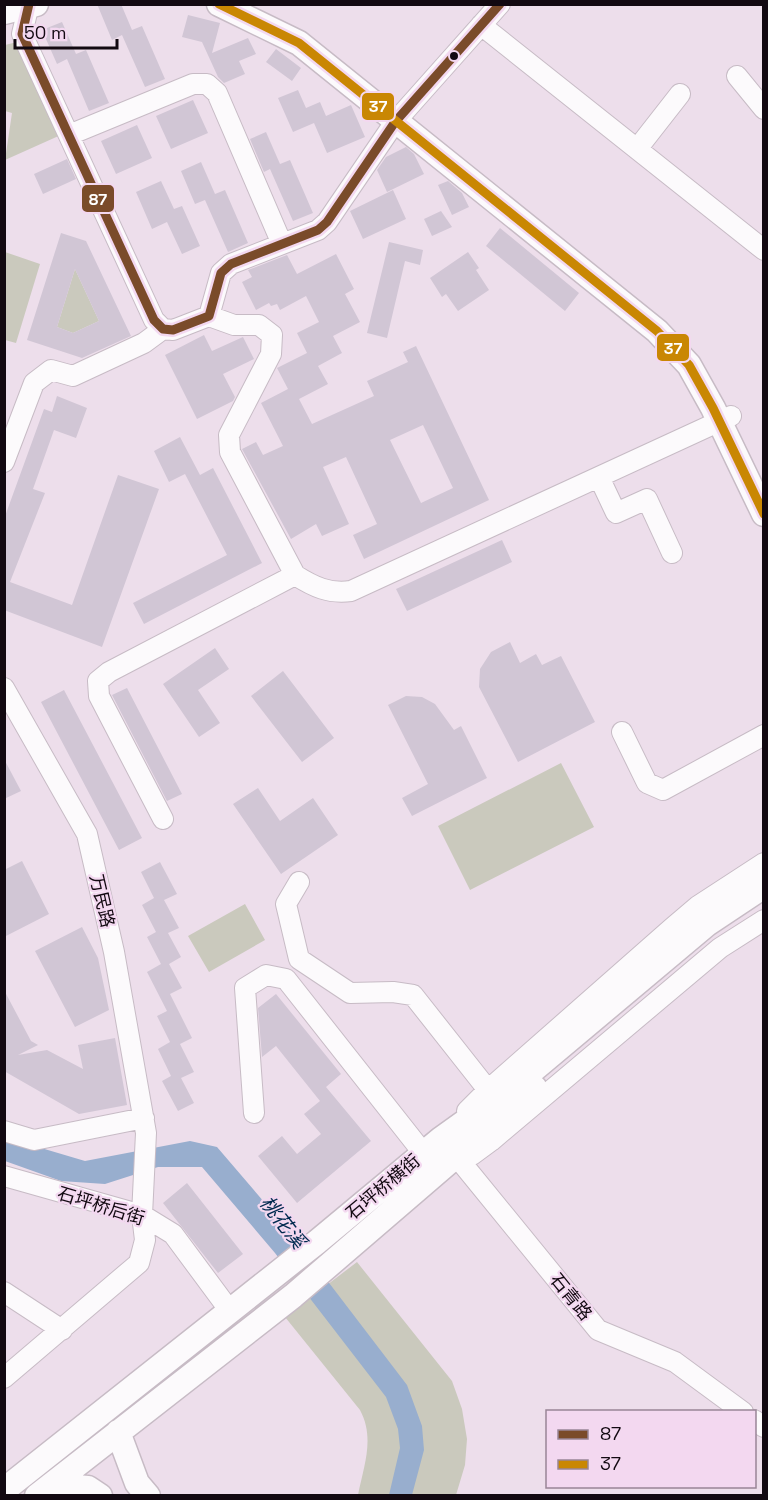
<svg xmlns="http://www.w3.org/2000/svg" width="768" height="1500" font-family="'Space Grotesk','Noto Sans SC',sans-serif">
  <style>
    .green { fill: #cac9bd }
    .water { fill: #98aece }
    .building { fill: #d1c6d5; fill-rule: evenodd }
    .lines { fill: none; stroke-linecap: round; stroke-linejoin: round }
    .minor-casing { stroke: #c7bbc5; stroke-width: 22 }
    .major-casing { stroke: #c7bbc5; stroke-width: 27 }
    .minor { stroke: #fcfafc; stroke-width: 20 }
    .major { stroke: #fcfafc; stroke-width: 24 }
    .bus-1-casing { stroke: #f3d8f0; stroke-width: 14 }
    .bus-2-casing { stroke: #f3d8f0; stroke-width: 14 }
    .bus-1 { stroke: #7a4b2a; stroke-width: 9 }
    .bus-2 { stroke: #c98703; stroke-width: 9 }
    .bus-dot { fill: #120911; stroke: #f3d8f0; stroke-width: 2 }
    .labels { text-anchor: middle; stroke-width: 4.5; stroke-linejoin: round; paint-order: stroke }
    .street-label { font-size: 18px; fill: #120911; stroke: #f3d8f0 }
    .water-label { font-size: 20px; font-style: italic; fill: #002a4f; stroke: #f3d8f0 }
    .line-badge { stroke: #f3d8f0; stroke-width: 2 }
    .badge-label { font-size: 16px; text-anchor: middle; font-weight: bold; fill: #fff }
  </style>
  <rect width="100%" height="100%" fill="#eddeeb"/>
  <!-- green -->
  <path class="green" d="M 21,41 L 63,134 L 5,160 L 12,113 L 5,111 L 5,45 Z
    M 5,252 L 40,264 L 16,343 L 5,340 Z
    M 75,269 L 99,321 L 73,333 L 57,327 Z
    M 561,763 L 594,827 L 470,890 L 438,826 Z
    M 245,904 L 265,940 L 209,972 L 188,936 Z
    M 357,1262 L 452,1381 L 462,1409 L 467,1439 L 465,1465 L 456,1495 L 358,1495 C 364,1465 375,1438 360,1410 L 285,1317 Z"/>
  <!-- water -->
  <path class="water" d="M 4,1137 L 85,1161 L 190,1141 L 217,1147 L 294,1237 L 407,1385 L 422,1426 L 424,1450 L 412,1495 L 389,1495 L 400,1448 L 398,1429 L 386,1397 L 275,1253 L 202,1167 L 158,1167 L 105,1184 L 61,1181 L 5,1161 Z"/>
  <!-- building -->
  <path class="building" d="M 97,4 L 121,4 L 132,30 L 142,26 L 165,79 L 145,87 L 122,35 L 112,40 Z
    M 188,15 L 220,23 L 212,53 L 248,38 L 256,54 L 239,61 L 245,74 L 224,83 L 218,77 L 202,42 L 182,37 Z
    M 62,22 L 76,54 L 86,50 L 109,103 L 89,111 L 67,59 L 57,64 L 42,30 Z
    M 276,49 L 301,68 L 292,81 L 266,62 Z
    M 298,90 L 306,108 L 320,102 L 326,116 L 351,105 L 365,137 L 327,153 L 314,123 L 293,132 L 278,98 Z
    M 193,100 L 208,133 L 171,149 L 156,116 Z
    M 137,125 L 152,158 L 116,174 L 101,141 Z
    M 266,132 L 280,164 L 290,160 L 313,213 L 293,221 L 270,169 L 264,172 L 250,139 Z
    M 406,147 L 414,154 L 424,174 L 387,192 L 377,170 L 386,157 Z
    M 67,159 L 76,179 L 43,194 L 34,174 Z
    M 201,162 L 215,194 L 225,190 L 248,243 L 228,252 L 205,200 L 195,204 L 181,171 Z
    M 161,181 L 174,209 L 182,206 L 200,246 L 182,254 L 167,222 L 152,229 L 136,192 Z
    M 448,181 L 462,193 L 469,207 L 452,215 L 438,185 Z
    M 393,190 L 406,219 L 363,239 L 350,211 Z
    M 441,211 L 452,227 L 432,236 L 424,219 Z
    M 500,228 L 579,293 L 565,311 L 486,246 Z
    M 61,233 L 86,241 L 131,336 L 82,358 L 27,340 ZM 75,269 L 99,321 L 73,333 L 57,327 Z
    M 389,242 L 423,250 L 420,265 L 405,261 L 387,338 L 367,333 Z
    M 468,252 L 479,268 L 476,270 L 489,290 L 458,311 L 446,294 L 442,297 L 430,278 Z
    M 336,254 L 354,289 L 345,294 L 360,322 L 333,336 L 342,353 L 318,366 L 328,384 L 299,399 L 312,424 L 374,396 L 367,381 L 408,362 L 403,352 L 416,346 L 489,500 L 364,559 L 353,535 L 377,524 L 346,457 L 323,467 L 349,524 L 322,536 L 316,524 L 291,539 L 242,449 L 256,442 L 263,455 L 283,446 L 261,403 L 288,389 L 277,368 L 307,353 L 297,333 L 319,322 L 306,296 L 280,310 L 277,304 L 271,306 L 269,303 L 256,310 L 242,282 L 252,277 L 248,270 L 287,255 L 297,274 ZM 423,425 L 453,488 L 421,503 L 390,440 Z
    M 204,335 L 212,351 L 243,337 L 254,359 L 223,374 L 235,397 L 233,401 L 197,419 L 165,355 Z
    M 57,396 L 87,408 L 76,438 L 54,430 L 33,489 L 45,493 L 10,582 L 72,605 L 118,475 L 159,489 L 102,647 L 4,610 L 4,519 L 44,409 L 52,412 Z
    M 180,437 L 200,475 L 213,468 L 262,563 L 144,624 L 133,603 L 227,555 L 185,474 L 169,482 L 154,451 Z
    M 502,540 L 512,562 L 407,611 L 396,589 Z
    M 510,642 L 520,663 L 536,654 L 542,665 L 561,656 L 595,722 L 518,762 L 479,687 L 480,669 L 491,652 Z
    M 215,648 L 229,669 L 198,690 L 220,723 L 199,737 L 163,684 Z
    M 283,671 L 334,738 L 302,762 L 251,696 Z
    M 127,688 L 182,794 L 167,801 L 112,695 Z
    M 64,690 L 142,838 L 119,850 L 41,702 Z
    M 406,696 L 422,697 L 435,704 L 454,730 L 461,726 L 487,778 L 412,816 L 402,798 L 428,784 L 388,705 Z
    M 4,759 L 21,791 L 4,799 Z
    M 258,788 L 280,821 L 313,798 L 338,835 L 281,874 L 233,804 Z
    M 22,861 L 49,914 L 4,937 L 4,870 Z
    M 160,862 L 177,894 L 164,900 L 179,928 L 168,933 L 181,957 L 169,964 L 182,988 L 170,994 L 192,1038 L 180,1044 L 194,1072 L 181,1078 L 194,1103 L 178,1111 L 162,1081 L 171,1076 L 158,1049 L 170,1042 L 157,1016 L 167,1011 L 147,972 L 161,964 L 147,937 L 156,932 L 142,905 L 154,898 L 141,872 Z
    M 82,927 L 98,958 L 109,1010 L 75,1027 L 35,951 Z
    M 4,990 L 31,1041 L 38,1045 L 18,1055 L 47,1050 L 83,1069 L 78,1045 L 115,1038 L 127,1105 L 79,1114 L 4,1071 Z
    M 276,994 L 341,1074 L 326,1087 L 371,1141 L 297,1203 L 258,1156 L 282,1136 L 297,1154 L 321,1134 L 304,1114 L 320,1101 L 276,1046 L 262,1057 L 258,1008 Z
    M 187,1183 L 243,1254 L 218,1273 L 163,1203 Z"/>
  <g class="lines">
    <!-- minor casing -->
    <g class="minor-casing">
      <path id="minor" d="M 29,4 L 22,34 L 154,320 L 163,329 L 173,330 L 209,316 L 221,273 L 231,264 L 318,230 L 327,222 L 395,122 L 500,4
        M 481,25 L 764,250
        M 737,76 L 764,109
        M 69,135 L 193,84 L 207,84 L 217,93 L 282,244
        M 637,149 L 680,94
        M 209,316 L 234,325 L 259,325 L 272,335 L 271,354 L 229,435 L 230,452 L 295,575 C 314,587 329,594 351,591 L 731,416
        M 4,462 L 34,383 L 51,370 L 73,376 L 144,343 L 163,329
        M 599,477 L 616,513 L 647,499 L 672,553
        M 4,688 L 87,834 L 114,952 L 146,1133 L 142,1215 L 145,1240 L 139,1263 L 4,1378
        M 622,732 L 647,783 L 663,790 L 764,735
        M 163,819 L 99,696 L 98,681 L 109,672 L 295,575
        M 299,882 L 286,904 L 299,959 L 350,993 L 393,992 L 413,995 L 488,1090
        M 467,1111 L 488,1090 L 672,928 L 698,906 L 764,863
        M 254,1113 L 245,988 L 266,975 L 286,979 L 424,1154
        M 4,1131 L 34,1140 L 144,1118
        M 472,1155 L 491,1141 L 720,948 L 764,920
        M 461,1162 L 598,1330 L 675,1362 L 743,1412
        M 4,1176 L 142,1215 L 173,1234 L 230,1311
        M 4,1292 L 62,1330
        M 754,1420 L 764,1427"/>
    </g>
    <!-- major casing -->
    <g class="major-casing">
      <path id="major" d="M 219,4 L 299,43 L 657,331 L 689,365 L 713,408 L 764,514
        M 4,12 L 36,4
        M 118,1432 L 137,1483 L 148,1496
        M 51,1485 L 88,1488 L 100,1496
        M 4,1490 L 317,1242 L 441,1139 L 508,1091 L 707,924 L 764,886
        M 37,1496 L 293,1296 L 535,1088"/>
    </g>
    <!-- minor -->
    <use href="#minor" class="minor"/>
    <!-- major -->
    <use href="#major" class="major"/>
    <!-- bus-1 casing -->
    <g class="bus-1-casing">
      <path id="bus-1" d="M 29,4 L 22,34 L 154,320 L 163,329 L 173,330 L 209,316 L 221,273 L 231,264 L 318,230 L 327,222 L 395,122 L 500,4"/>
    </g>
    <!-- bus-2 casing -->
    <g class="bus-2-casing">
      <path id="bus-2" d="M 219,4 L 299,43 L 657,331 L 689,365 L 713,408 L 764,514"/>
    </g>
    <!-- bus-1 -->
    <use href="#bus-1" class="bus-1"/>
    <!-- bus-2 -->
    <use href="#bus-2" class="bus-2"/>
  </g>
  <!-- markers -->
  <circle class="bus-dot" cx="454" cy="56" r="5"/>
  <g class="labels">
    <!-- street labels -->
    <g class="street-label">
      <text transform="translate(102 901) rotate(77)" y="6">万民路</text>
      <text transform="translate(383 1187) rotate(-40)" y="6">石坪桥横街</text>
      <text transform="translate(101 1206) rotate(17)" y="6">石坪桥后街</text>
      <text transform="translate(571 1297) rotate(51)" y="6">石青路</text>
    </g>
    <!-- water labels -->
    <g class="water-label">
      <text transform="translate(283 1222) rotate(52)" y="7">桃花溪</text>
    </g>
  </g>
  <g class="line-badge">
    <rect x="361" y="92" width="34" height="29" rx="6" fill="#c98703"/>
    <rect x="81" y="184" width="34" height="29" rx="6" fill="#7a4b2a"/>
    <rect x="656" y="333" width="34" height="29" rx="6" fill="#c98703"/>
  </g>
  <g class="badge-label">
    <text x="378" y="112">37</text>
    <text x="98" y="205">87</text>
    <text x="673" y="354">37</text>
  </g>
  <!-- border -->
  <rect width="768" height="1500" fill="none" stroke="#120911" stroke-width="12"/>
  <!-- legend -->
  <rect x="546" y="1410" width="210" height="78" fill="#f3d8f0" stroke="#998597" stroke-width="1.5"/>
  <rect x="558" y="1430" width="30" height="9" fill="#7a4b2a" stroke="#998597" stroke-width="1.5"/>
  <text x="600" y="1440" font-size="18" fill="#120911">87</text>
  <rect x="558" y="1460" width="30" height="9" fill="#c98703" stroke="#998597" stroke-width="1.5"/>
  <text x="600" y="1470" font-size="18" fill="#120911">37</text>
  <!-- scale -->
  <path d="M15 39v9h102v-9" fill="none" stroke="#120911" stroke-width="3"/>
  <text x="24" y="39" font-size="18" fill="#120911" stroke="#f3d8f0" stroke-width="4.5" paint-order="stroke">50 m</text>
</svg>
